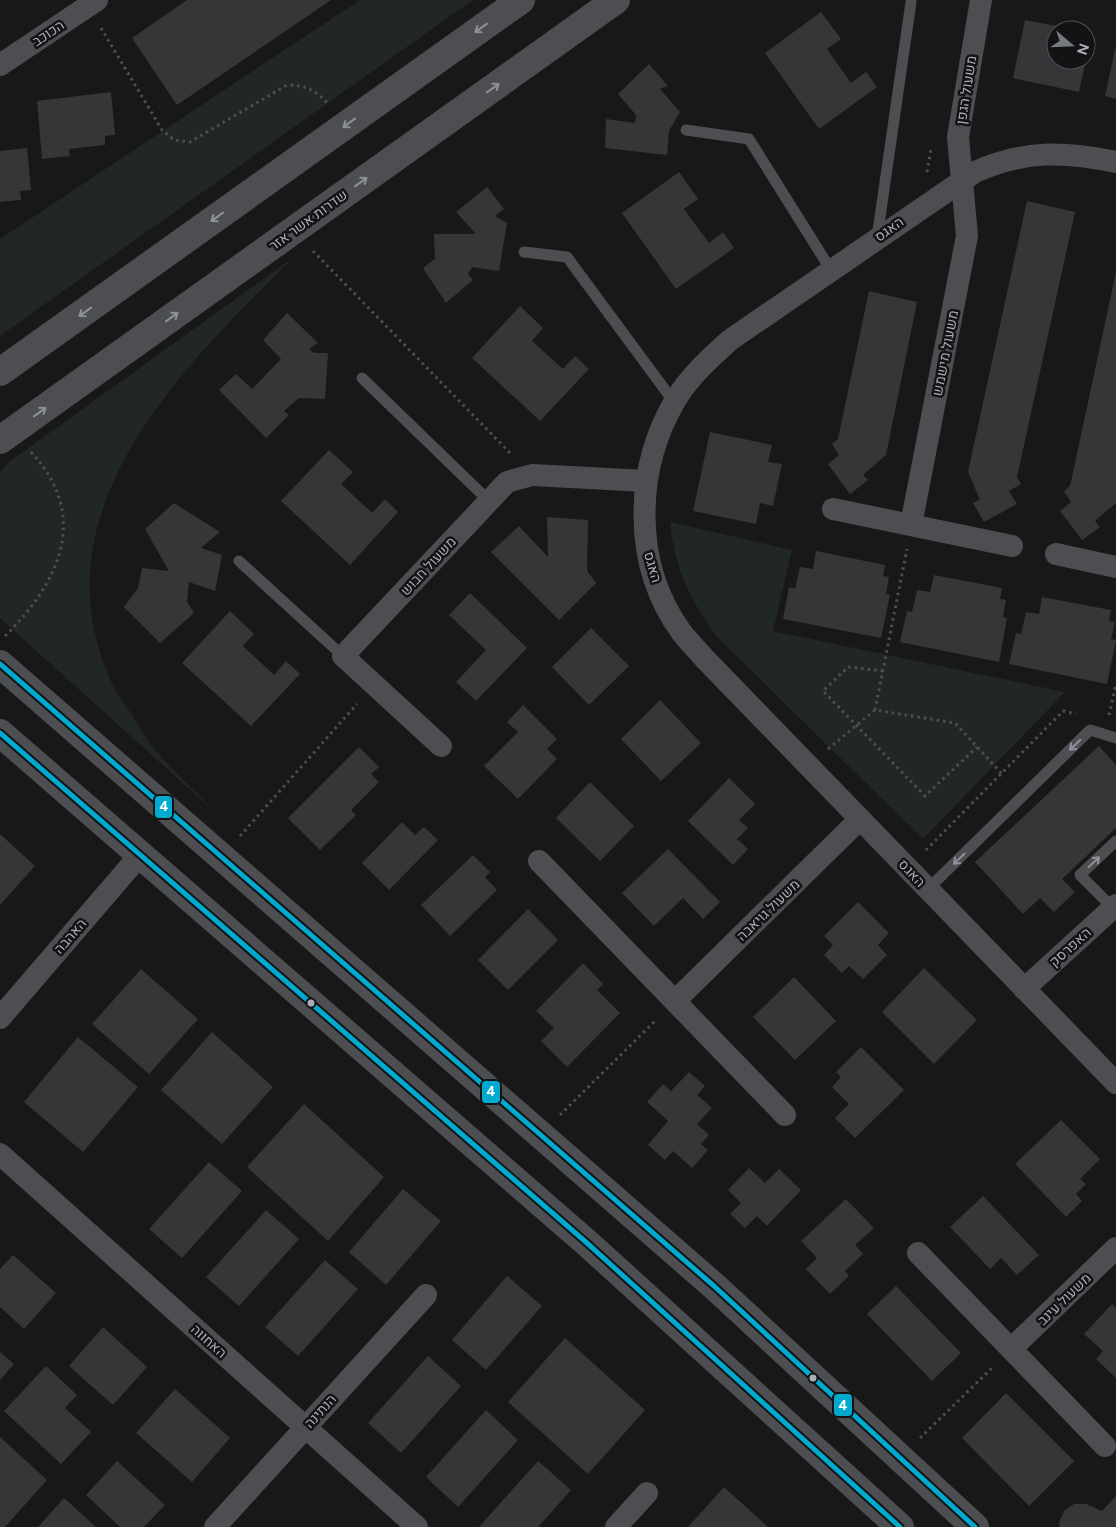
<svg xmlns="http://www.w3.org/2000/svg" width="1116" height="1527" font-family="Figtree,Heebo,sans-serif">
  <style>
    .green { fill: #212722 }
    .building { fill: #363638 }
    .lines { fill: none; stroke-linecap: round; stroke-linejoin: round }
    .path { stroke: #4e4f53; stroke-width: 3; stroke-dasharray: 2.5 4; stroke-linecap: butt }
    .service { stroke: #4d4e51; stroke-width: 11 }
    .minor { stroke: #4d4e51; stroke-width: 22 }
    .tertiary { stroke: #4d4e51; stroke-width: 28 }
    .bus-1-casing { stroke: #131214; stroke-width: 9 }
    .bus-1 { stroke: #00a9ce; stroke-width: 5 }
    .oneway { stroke: #8e919a }
    .bus-dot { fill: #aaaeb9; stroke: #131214; stroke-width: 2 }
    .labels { text-anchor: middle; stroke-width: 5; stroke-linejoin: round; paint-order: stroke }
    .street-label { font-size: 14px; fill: #aaaeb9; stroke: #131214 }
    .line-badge { stroke: #131214; stroke-width: 2 }
    .badge-label { font-size: 14px; text-anchor: middle; font-weight: bold; fill: #fff }
  </style>
  <rect width="100%" height="100%" fill="#181818"/>
  <!-- green -->
  <path class="green" d="M 360,0 L 473,0 L 0,336 L 0,239 Z
    M 294,257 C 181,369 30,514 114,688 C 119,697 125,705 131,713 C 139,726 146,740 156,751 C 175,773 197,793 217,814 L 0,618 L 0,472 L 9,462 Z
    M 670,522 L 792,550 L 773,631 L 1065,692 L 923,839 L 718,638 C 691,603 674,566 670,522 Z"/>
  <!-- building -->
  <path class="building" d="M 187,0 L 331,0 L 177,105 L 132,38 Z
    M 821,12 L 841,39 L 827,49 L 851,83 L 866,72 L 877,87 L 819,129 L 765,53 Z
    M 1025,20 L 1071,29 L 1056,30 L 1056,60 L 1086,60 L 1079,92 L 1013,78 Z
    M 1086,32 L 1091,33 L 1087,54 L 1086,54 Z
    M 1116,45 L 1116,99 L 1105,96 Z
    M 649,64 L 668,86 L 660,89 L 680,112 L 669,131 L 667,155 L 605,148 L 606,119 L 635,123 L 636,115 L 618,94 Z
    M 111,92 L 115,135 L 105,136 L 105,145 L 69,149 L 70,156 L 42,159 L 37,101 Z
    M 27,148 L 31,190 L 20,191 L 21,200 L 0,202 L 0,151 Z
    M 679,172 L 698,199 L 684,209 L 709,243 L 723,232 L 734,248 L 676,289 L 622,213 Z
    M 487,187 L 504,209 L 495,216 L 507,223 L 499,271 L 472,267 L 468,274 L 473,280 L 446,303 L 423,268 L 435,259 L 434,234 L 476,234 L 456,212 Z
    M 1027,201 L 1075,212 L 1017,477 L 1021,484 L 1009,491 L 1017,504 L 984,522 L 973,503 L 980,500 L 968,472 Z
    M 1116,272 L 1116,503 L 1095,521 L 1100,527 L 1082,540 L 1060,511 L 1071,502 L 1064,491 L 1070,486 Z
    M 869,291 L 917,302 L 886,455 L 863,475 L 868,480 L 850,494 L 828,464 L 839,455 L 832,444 L 838,439 Z
    M 520,306 L 543,328 L 532,341 L 563,369 L 575,356 L 589,369 L 540,421 L 472,358 Z
    M 287,313 L 318,343 L 309,349 L 314,353 L 328,353 L 325,399 L 299,398 L 284,411 L 289,415 L 266,438 L 219,390 L 236,374 L 252,389 L 281,359 L 263,340 Z
    M 710,432 L 772,445 L 768,462 L 782,464 L 773,506 L 760,503 L 756,524 L 693,511 Z
    M 329,450 L 353,472 L 341,484 L 372,513 L 385,499 L 398,512 L 350,565 L 281,501 Z
    M 174,503 L 220,532 L 201,548 L 222,555 L 215,591 L 189,582 L 187,602 L 194,613 L 160,643 L 124,607 L 138,588 L 142,568 L 169,571 L 145,529 Z
    M 547,517 L 588,520 L 587,571 L 596,583 L 559,620 L 491,552 L 519,526 L 548,557 Z
    M 816,551 L 885,565 L 883,576 L 889,577 L 886,594 L 890,595 L 881,638 L 783,619 L 789,587 L 795,589 L 800,567 L 813,569 Z
    M 934,575 L 1002,588 L 1000,599 L 1006,600 L 1003,617 L 1007,618 L 999,662 L 900,642 L 907,611 L 912,612 L 917,590 L 930,592 Z
    M 470,593 L 527,648 L 476,701 L 456,682 L 486,650 L 449,615 Z
    M 1042,597 L 1111,610 L 1109,621 L 1115,622 L 1111,639 L 1116,640 L 1107,684 L 1009,664 L 1016,633 L 1021,634 L 1026,612 L 1039,614 Z
    M 230,611 L 254,634 L 243,646 L 274,675 L 286,661 L 300,674 L 251,726 L 182,663 Z
    M 591,628 L 629,666 L 589,705 L 552,667 Z
    M 660,700 L 701,743 L 661,781 L 621,739 Z
    M 523,705 L 557,739 L 547,749 L 557,759 L 518,799 L 484,766 L 518,732 L 507,722 Z
    M 1099,746 L 1116,765 L 1116,828 L 1062,879 L 1075,892 L 1054,912 L 1040,898 L 1023,914 L 975,862 Z
    M 359,747 L 379,767 L 371,774 L 379,782 L 351,810 L 356,815 L 320,850 L 288,818 Z
    M 729,778 L 755,804 L 739,820 L 748,828 L 737,839 L 748,849 L 733,865 L 688,821 Z
    M 590,782 L 634,826 L 600,861 L 556,818 Z
    M 402,822 L 415,835 L 424,827 L 438,840 L 389,890 L 362,863 Z
    M 0,834 L 35,866 L 0,905 Z
    M 668,849 L 720,902 L 703,919 L 683,898 L 654,926 L 622,893 Z
    M 473,855 L 490,872 L 485,877 L 497,890 L 450,936 L 421,905 Z
    M 858,902 L 889,933 L 878,945 L 887,955 L 863,979 L 849,966 L 842,973 L 824,955 L 833,945 L 824,936 Z
    M 528,909 L 558,940 L 508,990 L 478,960 Z
    M 583,963 L 603,984 L 597,990 L 620,1013 L 567,1067 L 541,1041 L 554,1028 L 536,1011 Z
    M 924,968 L 977,1020 L 934,1064 L 882,1012 Z
    M 141,969 L 198,1019 L 149,1074 L 92,1024 Z
    M 794,977 L 836,1021 L 795,1060 L 753,1017 Z
    M 212,1032 L 273,1087 L 222,1144 L 161,1090 Z
    M 78,1037 L 138,1087 L 83,1152 L 24,1102 Z
    M 861,1047 L 904,1090 L 855,1138 L 835,1118 L 849,1104 L 832,1087 L 841,1077 L 836,1072 Z
    M 689,1072 L 705,1086 L 697,1095 L 712,1108 L 697,1124 L 709,1135 L 701,1144 L 708,1150 L 692,1168 L 673,1151 L 665,1160 L 648,1145 L 668,1121 L 647,1102 L 663,1084 L 671,1091 Z
    M 304,1104 L 384,1177 L 328,1241 L 247,1167 Z
    M 1061,1120 L 1100,1159 L 1080,1179 L 1086,1184 L 1076,1194 L 1082,1201 L 1066,1217 L 1015,1164 Z
    M 209,1162 L 242,1191 L 182,1258 L 149,1229 Z
    M 749,1168 L 765,1183 L 779,1169 L 801,1190 L 767,1226 L 757,1216 L 745,1228 L 730,1214 L 741,1203 L 728,1190 Z
    M 403,1189 L 441,1221 L 386,1285 L 349,1252 Z
    M 983,1196 L 1039,1255 L 1017,1275 L 1001,1258 L 990,1269 L 950,1227 Z
    M 846,1199 L 874,1228 L 855,1245 L 863,1254 L 845,1271 L 849,1276 L 830,1294 L 806,1269 L 817,1258 L 801,1241 Z
    M 266,1210 L 299,1239 L 239,1306 L 206,1277 Z
    M 13,1255 L 56,1293 L 24,1329 L 0,1307 L 0,1269 Z
    M 325,1260 L 358,1289 L 298,1356 L 265,1327 Z
    M 507,1276 L 542,1306 L 486,1370 L 452,1340 Z
    M 896,1286 L 961,1353 L 932,1381 L 867,1314 Z
    M 1112,1304 L 1116,1308 L 1116,1378 L 1096,1359 L 1103,1351 L 1084,1334 Z
    M 103,1327 L 147,1367 L 113,1405 L 69,1366 Z
    M 565,1338 L 645,1410 L 588,1474 L 508,1402 Z
    M 0,1352 L 14,1364 L 0,1380 Z
    M 428,1356 L 461,1386 L 401,1453 L 368,1423 Z
    M 46,1366 L 77,1395 L 65,1408 L 91,1432 L 61,1464 L 4,1411 Z
    M 175,1389 L 230,1438 L 192,1482 L 136,1433 Z
    M 1006,1393 L 1074,1461 L 1029,1506 L 962,1438 Z
    M 486,1410 L 518,1440 L 458,1507 L 426,1477 Z
    M 0,1437 L 47,1480 L 5,1527 L 0,1527 Z
    M 117,1461 L 165,1505 L 144,1527 L 120,1527 L 86,1495 Z
    M 538,1461 L 571,1490 L 538,1527 L 479,1527 Z
    M 724,1487 L 768,1527 L 688,1527 Z
    M 1116,1496 L 1116,1527 L 1059,1527 L 1060,1520 L 1065,1510 L 1074,1504 L 1086,1504 L 1102,1511 Z
    M 64,1498 L 96,1527 L 38,1527 Z"/>
  <g class="lines">
    <!-- path -->
    <path class="path" d="M 101,28 L 162,130 L 174,140 L 190,142 L 287,85 C 305,85 316,90 328,104
      M 927,172 L 931,149
      M 313,251 L 511,454
      M 5,636 C 59,583 91,516 31,452
      M 883,671 L 848,667 L 823,691 L 925,796 L 977,747
      M 875,710 L 907,549
      M 1109,715 L 1116,684
      M 828,749 L 875,710 L 955,723 L 1003,775
      M 240,836 L 357,704
      M 926,850 L 1063,711 L 1076,714
      M 560,1115 L 657,1019
      M 920,1438 L 993,1367"/>
    <!-- service -->
    <path class="service" d="M 686,130 L 749,139 L 831,270
      M 877,238 L 911,2
      M 524,252 L 567,257 L 674,402
      M 362,378 L 489,501
      M 239,561 L 343,656
      M 928,889 L 1090,730 L 1116,738
      M 1113,908 L 1080,875 L 1116,841"/>
    <!-- minor -->
    <path class="minor" d="M 0,65 L 97,0
      M 1116,162 C 1064,151 1024,150 975,172 L 730,340 C 710,358 690,376 676,399 C 634,470 632,565 682,633 C 689,642 698,651 705,659 L 1116,1083
      M 833,509 L 1012,546
      M 911,525 L 967,236 L 958,137 L 981,0
      M 1056,554 L 1116,567
      M 441,746 L 343,656 L 507,482 L 532,475 L 646,481
      M 539,861 L 785,1115
      M 1024,989 L 1116,905
      M 675,1001 L 860,819
      M 0,1018 L 140,855
      M 0,1154 L 417,1527
      M 918,1253 L 1105,1446
      M 1011,1349 L 1116,1248
      M 215,1527 L 426,1295
      M 616,1527 L 647,1493"/>
    <!-- tertiary -->
    <path class="tertiary" d="M 0,372 L 521,0
      M 0,440 L 616,0
      M 0,664 L 714,1286 L 975,1527
      M 0,733 L 587,1243 L 900,1527"/>
    <!-- bus-1 casing -->
    <g class="bus-1-casing">
      <path id="bus-1" d="M 0,664 L 714,1286 L 975,1527
        M 0,733 L 587,1243 L 900,1527"/>
    </g>
    <!-- bus-1 -->
    <use href="#bus-1" class="bus-1"/>
  </g>
  <!-- one-way arrows -->
  <defs><path id="oneway-shaft" d="M-6 0H5M1.5-3L5.5 0L1.5 3" fill="none" stroke-width="1.6" stroke-linecap="round" stroke-linejoin="round" transform="scale(1.25)"/></defs>
  <g class="oneway">
    <use href="#oneway-shaft" transform="translate(481 28) rotate(144)"/>
    <use href="#oneway-shaft" transform="translate(493 88) rotate(-36)"/>
    <use href="#oneway-shaft" transform="translate(349 123) rotate(144)"/>
    <use href="#oneway-shaft" transform="translate(361 182) rotate(-36)"/>
    <use href="#oneway-shaft" transform="translate(217 217) rotate(144)"/>
    <use href="#oneway-shaft" transform="translate(85 312) rotate(144)"/>
    <use href="#oneway-shaft" transform="translate(172 317) rotate(-36)"/>
    <use href="#oneway-shaft" transform="translate(40 412) rotate(-36)"/>
    <use href="#oneway-shaft" transform="translate(1075 745) rotate(136)"/>
    <use href="#oneway-shaft" transform="translate(959 859) rotate(136)"/>
    <use href="#oneway-shaft" transform="translate(1094 862) rotate(-43)"/>
  </g>
  <!-- markers -->
  <g class="bus-dot">
    <circle cx="311" cy="1003" r="4.5"/>
    <circle cx="813" cy="1378" r="4.5"/>
  </g>
  <g class="labels">
    <!-- street labels -->
    <g class="street-label">
      <text transform="translate(48 33) rotate(-34)" y="5">הכוכב</text>
      <text transform="translate(966 90) rotate(-81)" y="5">משעול הגפן</text>
      <text transform="translate(308 220) rotate(-36)" y="5">שדרות אשר אזר</text>
      <text transform="translate(889 229) rotate(-35)" y="5">האגס</text>
      <text transform="translate(945 353) rotate(-79)" y="5">משעול מישמש</text>
      <text transform="translate(428 566) rotate(-47)" y="5">משעול חבוש</text>
      <text transform="translate(653 567) rotate(74)" y="5">האגס</text>
      <text transform="translate(912 873) rotate(47)" y="5">האגס</text>
      <text transform="translate(768 910) rotate(-44)" y="5">משעול גויאבה</text>
      <text transform="translate(70 936) rotate(-49)" y="5">האהבה</text>
      <text transform="translate(1070 947) rotate(-42)" y="5">האפרסק</text>
      <text transform="translate(1064 1299) rotate(-44)" y="5">משעול עינב</text>
      <text transform="translate(209 1341) rotate(42)" y="5">האחווה</text>
      <text transform="translate(320 1411) rotate(-48)" y="5">הנתינה</text>
    </g>
  </g>
  <g class="line-badge">
    <rect x="154" y="795" width="19" height="24" rx="5" fill="#00a9ce"/>
    <rect x="481" y="1080" width="20" height="24" rx="5" fill="#00a9ce"/>
    <rect x="833" y="1393" width="20" height="24" rx="5" fill="#00a9ce"/>
  </g>
  <g class="badge-label">
    <text x="164" y="811">4</text>
    <text x="491" y="1096">4</text>
    <text x="843" y="1410">4</text>
  </g>
  <!-- north arrow -->
  <g transform="translate(1071 45) rotate(109)"><circle r="24" fill="#131214" stroke="#4f5056"/>
  <path d="M0-4L9 19L0 12L-9 19Z" fill="#777a81"/>
  <text y="-8" font-size="14" font-weight="bold" text-anchor="middle" fill="#aaaeb9">N</text>
  </g>
</svg>
